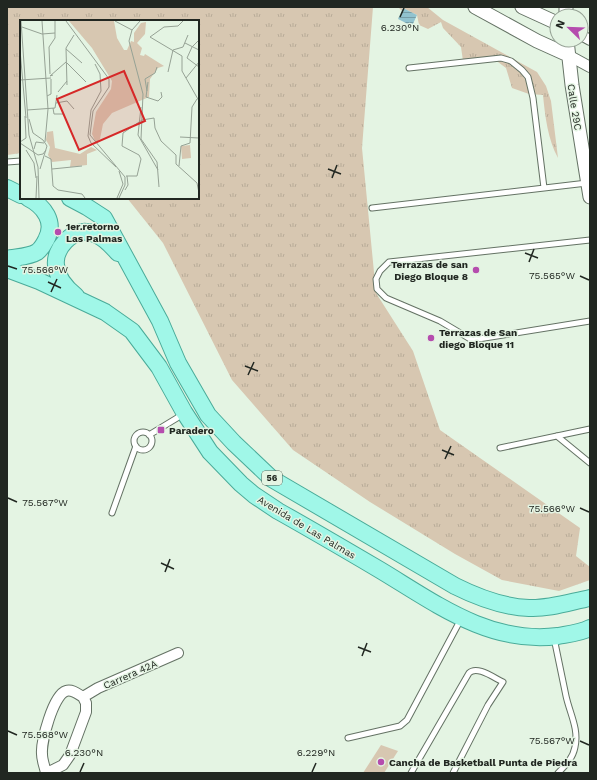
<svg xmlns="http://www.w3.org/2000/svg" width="597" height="780" font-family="'Work Sans',sans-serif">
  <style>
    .park { fill: url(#park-tufts) }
    .garden { fill: #d7c7b1 }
    .water { fill: url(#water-rules) }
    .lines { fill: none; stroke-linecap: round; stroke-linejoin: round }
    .service-casing { stroke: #647264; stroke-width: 7 }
    .minor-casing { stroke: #647264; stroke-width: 12 }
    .tertiary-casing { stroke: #647264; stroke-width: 15 }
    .primary-casing { stroke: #4aab99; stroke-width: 18 }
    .service { stroke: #fff; stroke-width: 5 }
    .minor { stroke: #fff; stroke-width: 10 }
    .tertiary { stroke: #fff; stroke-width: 13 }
    .primary { stroke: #a0f7e8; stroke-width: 16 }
    .ticks { fill: none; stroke: #212721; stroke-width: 1.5 }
    .poi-dot { fill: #b54cae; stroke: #e4f4e3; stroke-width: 1.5 }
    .labels { text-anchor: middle; stroke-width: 3; stroke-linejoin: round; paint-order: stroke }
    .shield { fill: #e4f4e3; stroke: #5c645b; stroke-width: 1 }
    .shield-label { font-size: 9px; font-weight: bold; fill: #212721 }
    .street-label { font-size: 10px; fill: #212721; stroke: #e4f4e3 }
    .poi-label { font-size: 10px; font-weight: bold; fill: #212721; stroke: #e4f4e3; text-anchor: start }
    .inset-road { fill: none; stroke: #96a295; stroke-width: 1 }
    .view { fill: #d62828; fill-opacity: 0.15; stroke: #d62828; stroke-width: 2 }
    .inset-edge { fill: none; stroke: #212721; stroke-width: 2 }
    .ticks-label { font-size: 10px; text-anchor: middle; fill: #212721; stroke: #e4f4e3; stroke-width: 3; stroke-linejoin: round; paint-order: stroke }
  </style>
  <defs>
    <pattern id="park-tufts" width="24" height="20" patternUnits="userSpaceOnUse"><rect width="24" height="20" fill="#d7c7b1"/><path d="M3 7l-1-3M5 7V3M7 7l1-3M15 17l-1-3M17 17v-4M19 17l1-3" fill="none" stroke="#b8ab98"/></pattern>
    <pattern id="water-rules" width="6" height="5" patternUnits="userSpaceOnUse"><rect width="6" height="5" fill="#91c3cf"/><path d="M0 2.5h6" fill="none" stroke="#769ea8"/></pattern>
  </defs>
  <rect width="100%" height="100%" fill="#e4f4e3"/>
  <!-- park -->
  <path class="park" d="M 7,7 L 373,7 L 362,148 L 376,293 L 413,351 L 440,430 L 580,528 L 576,556 L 590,567 L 590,580 L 559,591 L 502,580 L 455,554 L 370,502 L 293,450 L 232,380 L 163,243 L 127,198 L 198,198 L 198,21 L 21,21 L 21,153 L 7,155 Z
    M 398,7 L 427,7 L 443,20 L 537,72 L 546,86 L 551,101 L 558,158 C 548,140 545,116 543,95 L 529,94 L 512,88 L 506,68 L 494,59 L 463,61 L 461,47 L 443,28 L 441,22 L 428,29 L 419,25 L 417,15 L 403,8 L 402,11 Z"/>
  <!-- garden -->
  <path class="garden" d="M 381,745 L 398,751 L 384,773 L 363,773 Z"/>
  <!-- water -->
  <path class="water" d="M 403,8 L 417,15 L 412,26 L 398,19 Z"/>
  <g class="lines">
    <!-- service casing -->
    <g class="service-casing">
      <path id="service" d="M 409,68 L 501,58 L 511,61 L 522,70 L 528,77 L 533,98 L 544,188
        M 7,162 L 21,161
        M 372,208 L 587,183
        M 590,240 L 389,262 L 380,271 L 376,279 L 377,289 L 386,298 L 440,321 L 472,340 L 590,321
        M134 441a9 9 0 1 1 18 0a9 9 0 1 1-18 0Z
        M 149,435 L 177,418 L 182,414
        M 557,436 L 590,463
        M 500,448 L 590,429
        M 112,513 L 136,446
        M 554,638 C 558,658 562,677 566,696 C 570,714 579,729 575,747 C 573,758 566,765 558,773
        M 348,738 L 400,726 L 407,720 L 461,619
        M 411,773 L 469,673 C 477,665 494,678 503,682 L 488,705 L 453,773"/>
    </g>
    <!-- minor casing -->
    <g class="minor-casing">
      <path id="minor" d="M 581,35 L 590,40
        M 568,55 L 590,67
        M 46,773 C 45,767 42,761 42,754 C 41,742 53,695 66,691 C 72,689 78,694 83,697 L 98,688 L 178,653
        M 47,773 L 63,765 L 70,755 L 86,712 L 86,703 L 83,697"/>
    </g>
    <!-- tertiary casing -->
    <g class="tertiary-casing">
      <path id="tertiary" d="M 475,7 L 537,41 L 568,55
        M 522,7 L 557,23
        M 566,7 L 566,16
        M 567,40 L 572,85 L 590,197"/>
    </g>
    <!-- primary casing -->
    <g class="primary-casing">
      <path id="primary" d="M 7,188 L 21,195
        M 70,198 L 87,207 L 104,218 L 160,321 L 178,363 L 208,415 L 234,443 L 272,479 L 455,586 C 479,598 503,607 529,608 C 549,609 570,602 590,598
        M 7,259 C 16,257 29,257 37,252 C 41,249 44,244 46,240 C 56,222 44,206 28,198
        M 7,269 L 39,281 L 105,312 L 132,331 L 159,367 L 184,412 L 210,452 L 241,484 L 254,495 L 278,511 C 312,530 346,550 380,570 C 435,603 490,645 558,636 C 569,634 580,633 590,628
        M 76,296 C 66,288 57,278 56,265 C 54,249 72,229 88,232 C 101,234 110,244 118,253"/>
    </g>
    <!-- service -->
    <use href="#service" class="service"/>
    <!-- minor -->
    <use href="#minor" class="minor"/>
    <!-- tertiary -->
    <use href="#tertiary" class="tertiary"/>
    <!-- primary -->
    <use href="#primary" class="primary"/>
  </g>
  <!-- ticks -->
  <path class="ticks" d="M 400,17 L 404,8M 328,169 L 341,174M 332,178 L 337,165M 525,253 L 538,258M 529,262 L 534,249M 8,266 L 17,269M 580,276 L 589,280M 48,282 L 61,288M 51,292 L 57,279M 245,366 L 258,371M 248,375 L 254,362M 442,450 L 454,455M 445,459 L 451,446M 8,498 L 17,502M 580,508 L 589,512M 161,563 L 174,569M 165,572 L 170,559M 358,647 L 371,652M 362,656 L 367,643M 8,731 L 17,735M 580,741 L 589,745M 80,772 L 84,763M 312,772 L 316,763"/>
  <!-- markers -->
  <g class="poi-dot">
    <circle cx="58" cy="232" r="4"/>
    <circle cx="476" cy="270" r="4"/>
    <circle cx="431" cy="338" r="4"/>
    <rect x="157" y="426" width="8" height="8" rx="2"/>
    <circle cx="381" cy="762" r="4"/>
  </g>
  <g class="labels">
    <!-- shield labels -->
    <rect class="shield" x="262" y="471" width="20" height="14" rx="3"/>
    <g class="shield-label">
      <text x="272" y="481">56</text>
    </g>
    <!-- street labels -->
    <g class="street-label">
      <text transform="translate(575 107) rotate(81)" y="4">Calle 29C</text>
      <text transform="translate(307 527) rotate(31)" y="4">Avenida de Las Palmas</text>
      <text transform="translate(130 674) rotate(-24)" y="4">Carrera 42A</text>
    </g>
    <!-- poi labels -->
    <g class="poi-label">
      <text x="66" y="230">1er.retorno<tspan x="66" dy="12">Las Palmas</tspan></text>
      <text x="468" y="268" text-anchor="end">Terrazas de san<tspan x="468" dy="12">Diego Bloque 8</tspan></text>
      <text x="439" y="336">Terrazas de San<tspan x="439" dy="12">diego Bloque 11</tspan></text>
      <text x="169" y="434">Paradero</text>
      <text x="389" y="766">Cancha de Basketball Punta de Piedra</text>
    </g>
  </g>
  <!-- overview -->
  <g transform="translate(20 20)">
    <rect width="179" height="179" fill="#e4f4e3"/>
    <path d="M 49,1 L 94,1 L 97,18 L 104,30 L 107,30 L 111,21 L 114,22 L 114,13 L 121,3 L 126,2 L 125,14 L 117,23 L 122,28 L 120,35 L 124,36 L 125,34 L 144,46 L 138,48 L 130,59 L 129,77 L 92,93 L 83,104 L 80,119 L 76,123 L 72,114 L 76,92 L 91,69 L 92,61 L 72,28 ZM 33,111 L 35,128 L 60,134 L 71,127 L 77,130 L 67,134 L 67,145 L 50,147 L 51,140 L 32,142 L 28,135 L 30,127 L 26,120 L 27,112 Z" fill="#d7c7b1"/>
    <path d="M 170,125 L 171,138 L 162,139 L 161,126 Z" fill="#d7c7b1"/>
    <path class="inset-road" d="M 1,1 L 9,115 L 18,147 L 19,178M 22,1 L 28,89 L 25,122M 46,1 L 89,59 L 89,67 L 73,91 L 70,115 L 105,157 L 105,165 L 99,178M 95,1 L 112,10M 120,1 L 112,10 L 109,21 L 123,74 L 121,119 L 137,142 L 139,167M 163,1 L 158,6 L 144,7 L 130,17 L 162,36 L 162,51 L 179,81M 2,7 L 22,14 L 35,13M 179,20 L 172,27 L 167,38 L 179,47M 165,23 L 179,30M 46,29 L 62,43M 0,30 L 6,98M 47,43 L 66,62M 75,44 L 80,54 L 81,71 L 71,90 L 68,116 L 71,123 L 96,147M 148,52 L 153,30 L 163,27 L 168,15M 30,54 L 29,27 L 35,18 L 35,1M 33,55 L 30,56 L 46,42M 166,58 L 179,42M 0,60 L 31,58M 47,65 L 46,28 L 54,15M 127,71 L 125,59 L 135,53 L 137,47M 38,72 L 47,61M 27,76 L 31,74 L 31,59M 126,77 L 138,81 L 142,77 L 141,72M 126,77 L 128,62M 36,83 L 47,81 L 54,89M 121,87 L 118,115 L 138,150M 33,88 L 34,94 L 43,94M 7,90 L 35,88 L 37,75M 9,99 L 13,113 L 23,120 L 27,126 L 20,149M 160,117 L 179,118M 0,122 L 6,118 L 5,96M 0,123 L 18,135 L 23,134 L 26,130M 14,129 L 16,122 L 24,123M 6,130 L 14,143 L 16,158M 25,136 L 31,139 L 33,166 L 38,170M 159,146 L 161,126 L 170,123 L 172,87 L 177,79M 32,149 L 62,146M 106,156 L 117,156 L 121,139 L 119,135 L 102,126 L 103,113 L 122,100 L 134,98 L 135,108 L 141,121 L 156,135 L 156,144 L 177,163 L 179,173M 38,170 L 62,174 L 65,178M 105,170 L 108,165 L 107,156M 16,178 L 17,156M 97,178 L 103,164 L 99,151"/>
    <path class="view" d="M 104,51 L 125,101 L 59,130 L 37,79 Z"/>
    <rect width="179" height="179" class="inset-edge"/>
  </g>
  <g class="ticks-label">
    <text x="400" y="31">6.230°N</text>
    <text x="45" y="273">75.566°W</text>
    <text x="552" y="279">75.565°W</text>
    <text x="45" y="506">75.567°W</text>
    <text x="552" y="512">75.566°W</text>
    <text x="45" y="738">75.568°W</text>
    <text x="552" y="744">75.567°W</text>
    <text x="84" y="756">6.230°N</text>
    <text x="316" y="756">6.229°N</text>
  </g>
  <!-- border -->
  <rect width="597" height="780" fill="none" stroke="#212721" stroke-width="16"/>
  <!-- north arrow -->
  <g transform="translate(569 28) rotate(293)"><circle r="19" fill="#e4f4e3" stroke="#96a295"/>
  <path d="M0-3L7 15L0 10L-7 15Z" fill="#b54cae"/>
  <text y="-6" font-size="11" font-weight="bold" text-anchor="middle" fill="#212721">N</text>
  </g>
</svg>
